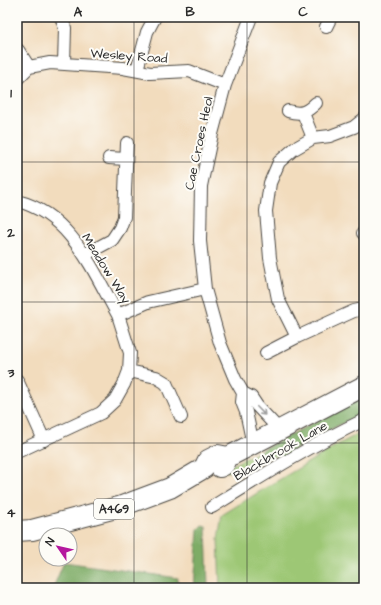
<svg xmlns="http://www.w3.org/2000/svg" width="381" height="605" font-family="'Architects Daughter',sans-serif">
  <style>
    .green { fill: #9dc774; stroke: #647950 }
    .forest { fill: #7eac66; stroke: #546c48 }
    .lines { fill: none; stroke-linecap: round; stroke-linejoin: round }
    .street-casing { stroke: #494641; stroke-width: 14 }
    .primary-casing { stroke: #494641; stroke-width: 22 }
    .street { stroke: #fff; stroke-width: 12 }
    .primary { stroke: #fff; stroke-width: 20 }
    .oneway { stroke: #a0a0a0 }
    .grid { fill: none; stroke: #2b2b2b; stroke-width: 1; stroke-opacity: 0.55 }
    .labels { text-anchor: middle; stroke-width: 4; stroke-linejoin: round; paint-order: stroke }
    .shield { fill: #fdfcf7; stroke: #6a6a68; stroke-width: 1 }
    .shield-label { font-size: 12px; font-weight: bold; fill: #2b2b2b }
    .street-label { font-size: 13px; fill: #2b2b2b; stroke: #fdfcf7 }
    .neatline { fill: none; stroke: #2b2b2b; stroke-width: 1.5 }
    .grid-label { font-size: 13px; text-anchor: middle; font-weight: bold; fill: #2b2b2b }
  </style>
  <rect width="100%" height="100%" fill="#fdfcf7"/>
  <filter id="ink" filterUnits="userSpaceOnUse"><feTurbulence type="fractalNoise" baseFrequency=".025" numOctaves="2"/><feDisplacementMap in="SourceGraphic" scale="8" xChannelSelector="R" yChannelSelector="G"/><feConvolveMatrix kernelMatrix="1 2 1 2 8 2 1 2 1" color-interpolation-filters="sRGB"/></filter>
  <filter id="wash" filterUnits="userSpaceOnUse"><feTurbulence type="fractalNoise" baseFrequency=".012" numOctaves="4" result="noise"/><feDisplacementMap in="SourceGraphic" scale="16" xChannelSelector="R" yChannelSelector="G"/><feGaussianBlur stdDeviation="0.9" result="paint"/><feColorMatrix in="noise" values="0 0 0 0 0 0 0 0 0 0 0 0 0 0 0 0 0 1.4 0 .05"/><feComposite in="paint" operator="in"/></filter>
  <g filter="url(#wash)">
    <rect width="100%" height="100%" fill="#f2dcbd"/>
    <!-- green -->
    <path class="green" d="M 364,431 L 364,588 L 220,588 L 218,539 L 222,515 L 267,487 L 339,444 Z
      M 258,452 L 261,459 L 228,472 L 222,470 Z"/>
    <!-- forest -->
    <path class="forest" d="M 364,396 L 364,413 L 315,437 L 282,458 L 274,456 L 261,459 L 258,452 Z
      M 202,525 L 206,526 L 208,588 L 194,588 L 198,529 Z
      M 64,562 L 178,578 L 177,588 L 53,588 Z"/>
  </g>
  <g filter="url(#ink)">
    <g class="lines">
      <!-- street casing -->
      <g class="street-casing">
        <path id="street" d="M 61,17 L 65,28 L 64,64
          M 251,17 L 225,85 L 212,134 L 201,186 L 200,241 L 205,289 L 220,343 L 235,379 L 243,393 L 242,402 L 246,412 L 251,435 L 255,443
          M 326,27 L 331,17
          M 18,50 L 29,67 L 50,63 L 123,68 L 150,73 L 189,71 L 225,85
          M 137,70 L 147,32 L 155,17
          M 17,79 L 29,67
          M 288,111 C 301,115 307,112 316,103
          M 303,113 L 313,138
          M 364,119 L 354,127 L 330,136 L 313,138 L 294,149 L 279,162 L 270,183 L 266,211 L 270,258 L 278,299 L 297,337 L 354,311 L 364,309
          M 109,158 L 126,159
          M 17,201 C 71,214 93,271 118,315 L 148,302 L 205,289
          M 363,233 L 364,234
          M 84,255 L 112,240 L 120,228 L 124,217 L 127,143
          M 266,353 L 297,337
          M 129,371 L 156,377 L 166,383 L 181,417
          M 17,380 L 44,440
          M 243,393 L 251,397 L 257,406 L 273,423 L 278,431
          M 17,452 L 101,413 L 115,400 L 124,384 L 129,371 L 130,353 L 118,315
          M 212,507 C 262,476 311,445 364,420"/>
      </g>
      <!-- primary casing -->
      <g class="primary-casing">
        <path id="primary" d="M 220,467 L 224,465 L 228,457 L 364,386
          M 17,531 L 32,530 L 119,507 L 170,488 L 204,468 L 208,460 L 218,455 L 228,457"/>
      </g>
      <!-- street -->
      <use href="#street" class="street"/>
      <!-- primary -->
      <use href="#primary" class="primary"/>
    </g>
    <!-- one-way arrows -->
    <defs><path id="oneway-shaft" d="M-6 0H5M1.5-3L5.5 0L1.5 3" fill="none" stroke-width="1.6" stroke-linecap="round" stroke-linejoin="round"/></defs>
    <use class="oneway" href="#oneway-shaft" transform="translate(261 411) rotate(46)"/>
  </g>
  <!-- grid -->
  <path class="grid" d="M 134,17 L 134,588M 247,17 L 247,588M 17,162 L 364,162M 17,302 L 364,302M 17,443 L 364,443"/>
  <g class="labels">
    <!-- shield labels -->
    <rect class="shield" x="94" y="499" width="40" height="20" rx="3"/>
    <g class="shield-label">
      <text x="114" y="513">A469</text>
    </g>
    <!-- street labels -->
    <g class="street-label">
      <text transform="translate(129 55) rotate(4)" y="5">Wesley Road</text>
      <text transform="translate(198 143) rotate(-78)" y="5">Cae Croes Heol</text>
      <text transform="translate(107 268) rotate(58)" y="5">Meadow Way</text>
      <text transform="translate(280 450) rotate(-30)" y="5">Blackbrook Lane</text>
    </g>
  </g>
  <!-- margin -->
  <rect width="381" height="605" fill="none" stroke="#fdfcf7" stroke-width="44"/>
  <!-- north arrow -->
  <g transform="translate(58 547) rotate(304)"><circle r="19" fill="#fdfcf7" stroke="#a9a8a5"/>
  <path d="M0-3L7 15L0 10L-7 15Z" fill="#b5179e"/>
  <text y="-6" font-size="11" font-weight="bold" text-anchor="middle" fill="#2b2b2b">N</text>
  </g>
  <rect x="22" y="22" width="337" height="561" class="neatline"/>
  <g class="grid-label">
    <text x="78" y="16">A</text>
    <text x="190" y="16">B</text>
    <text x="303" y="16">C</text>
    <text x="11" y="97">1</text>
    <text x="11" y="237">2</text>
    <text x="11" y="377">3</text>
    <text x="11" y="517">4</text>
  </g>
</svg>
